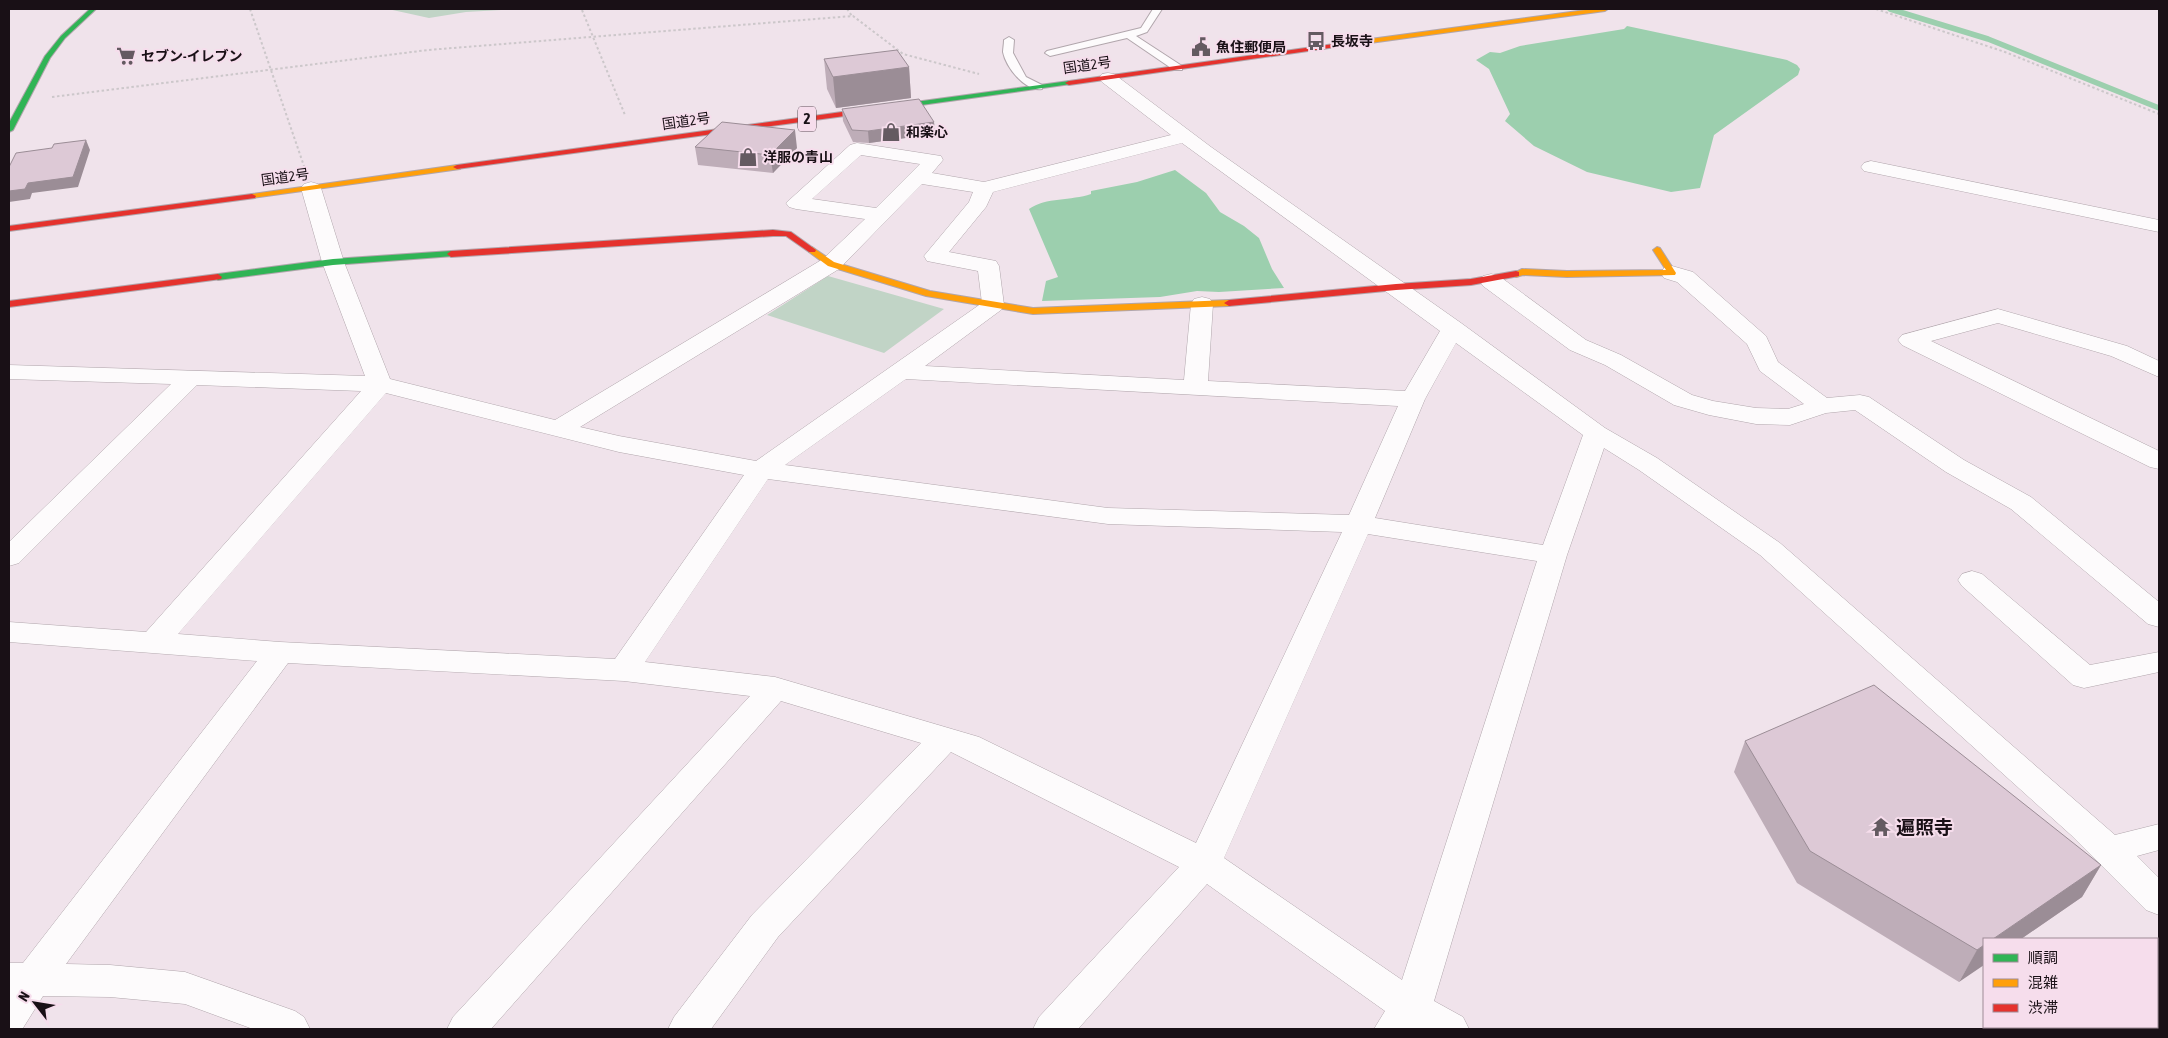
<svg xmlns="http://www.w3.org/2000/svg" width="2168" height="1038" font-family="'Asap Condensed','Noto Sans JP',sans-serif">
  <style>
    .green { fill: #c1d4c6 }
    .water { fill: #9ccfae }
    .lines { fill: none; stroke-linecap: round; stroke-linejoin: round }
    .stream { stroke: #9ccfae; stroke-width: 5.5 }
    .lane-casing { stroke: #b1a6ac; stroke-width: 2 }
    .street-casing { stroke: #b1a6ac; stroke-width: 1 }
    .fast-casing { stroke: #b1a6ac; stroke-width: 2 }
    .slow-casing { stroke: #b1a6ac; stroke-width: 2 }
    .jam-casing { stroke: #b1a6ac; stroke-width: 2 }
    .path { stroke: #ccc7ca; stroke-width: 2; stroke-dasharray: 2.5 2.5; stroke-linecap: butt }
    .lane { fill: #fdfbfc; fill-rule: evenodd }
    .street { fill: #fdfbfc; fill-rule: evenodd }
    .fast { fill: #30b455; fill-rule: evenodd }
    .slow { fill: #ff9f0a; fill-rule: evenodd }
    .jam { fill: #e5322d; fill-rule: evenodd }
    .wall { fill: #beadb8 }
    .shaded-wall { fill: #9b8d96 }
    .building { fill: #ddc9d6; stroke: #9b8d96 }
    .labels { text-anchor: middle; stroke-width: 4; stroke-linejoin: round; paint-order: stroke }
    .far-poi-label { font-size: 14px; font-weight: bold; fill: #191016; stroke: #f6ddec; text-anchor: start }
    .far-street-label { font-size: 14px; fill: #191016; stroke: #f6ddec }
    .shield { fill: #f6ddec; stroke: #5b4e56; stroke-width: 1 }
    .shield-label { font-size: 15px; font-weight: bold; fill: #191016 }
    .near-poi-label { font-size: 19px; font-weight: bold; fill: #191016; stroke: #f6ddec; text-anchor: start }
  </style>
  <rect width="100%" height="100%" fill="#f0e3eb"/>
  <!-- green -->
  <path class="green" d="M 388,9 L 520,9 L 466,12 L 429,18 Z
    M 828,276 L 944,309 L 884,353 L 767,315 Z"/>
  <!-- water -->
  <path class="water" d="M 1627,26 L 1787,60 L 1797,65 L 1800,69 L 1798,75 L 1714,135 L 1700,188 L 1671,192 L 1587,172 L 1534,146 L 1505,121 L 1510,114 L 1489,69 L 1476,60 L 1490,52 L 1500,53 L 1520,46 L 1624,29 Z
    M 1175,170 L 1206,193 L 1220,212 L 1244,226 L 1259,238 L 1272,269 L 1284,288 L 1219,292 L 1197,291 L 1160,297 L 1042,301 L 1046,281 L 1058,277 L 1029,209 C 1046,197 1071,201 1091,194 L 1091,191 L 1137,182 Z"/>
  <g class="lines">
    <!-- stream -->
    <path class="stream" d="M 1890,9 L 1988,39 L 2159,108"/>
    <!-- lane casing -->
    <g class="lane-casing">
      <path id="lane" d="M 1153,9 L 1162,9 L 1147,32 L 1136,36 L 1182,66 L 1182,70 L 1174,70 L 1127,38 L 1050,56 L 1045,53 L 1047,51 L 1141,28 Z
        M 1009,37 L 1014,40 L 1013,53 L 1026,77 L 1042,85 L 1042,89 C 1025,92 1006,67 1003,52 C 1003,49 1004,44 1004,40 Z"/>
    </g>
    <!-- street casing -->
    <g class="street-casing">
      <path id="street" d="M 1108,73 L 1114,74 L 1211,147 L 1461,323 L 1605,428 L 1657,458 L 1780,543 L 2115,835 L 2159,824 L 2159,850 L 2137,856 L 2159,878 L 2159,915 L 2146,910 L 2071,835 L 1760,555 L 1639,470 L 1604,448 L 1567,555 L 1434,1001 L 1463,1017 L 1469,1029 L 1374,1029 L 1385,1011 L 1207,884 L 1078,1029 L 1033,1029 L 1039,1017 L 1179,867 L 951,752 L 778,937 L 711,1029 L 668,1029 L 674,1017 L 752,915 L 921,743 L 781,701 L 491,1029 L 447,1029 L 453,1017 L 750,696 L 624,681 L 288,663 L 66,964 L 110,965 L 185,972 L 295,1011 L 304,1017 L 310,1029 L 253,1029 L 185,1004 L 110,997 L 43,996 L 23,1028 L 9,1029 L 9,963 L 23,963 L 257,661 L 9,642 L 9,622 L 146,632 L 361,391 L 197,385 L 19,563 L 9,566 L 9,542 L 171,384 L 9,379 L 9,365 L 365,376 L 322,262 L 301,188 L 304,184 L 311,182 L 318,184 L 321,188 L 344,262 L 390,379 L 555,420 L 823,259 L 865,219 L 796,209 L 789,207 L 786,203 L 850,145 L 857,143 L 941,156 L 943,160 L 932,173 L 984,182 L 1171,135 L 1102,82 L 1099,78 L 1102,74 ZM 1182,143 L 1440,331 L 1405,391 L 1208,381 L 1213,304 L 1210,299 L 1202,297 L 1194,299 L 1191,304 L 1184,380 L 925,366 L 1001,310 L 1004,305 L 999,266 L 996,261 L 949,252 L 986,207 L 993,192 ZM 861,155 L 920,164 L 876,208 L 812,199 ZM 922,184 L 973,192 L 969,202 L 924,256 L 927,261 L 978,271 L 982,303 L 756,461 L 619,436 L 580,427 L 839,269 ZM 1456,343 L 1583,435 L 1543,545 L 1375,518 L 1425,399 ZM 906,379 L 1398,406 L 1349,515 L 1108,508 L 785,465 ZM 386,393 L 619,452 L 744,475 L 615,659 L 280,642 L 178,634 ZM 768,479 L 1108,524 L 1342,532 L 1196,843 L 979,737 L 775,677 L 645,662 ZM 1368,534 L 1537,561 L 1402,980 L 1224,858 Z
        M 1871,161 L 2159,220 L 2159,232 L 1864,171 L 1861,167 L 1864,163 Z
        M 1672,266 L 1693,272 L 1766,336 L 1778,362 L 1827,398 L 1860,395 L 1869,397 L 1964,460 L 2031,497 L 2159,602 L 2159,627 L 2148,624 L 2011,509 L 1946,472 L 1855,410 L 1826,413 L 1790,425 L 1756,424 L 1709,415 L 1674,405 L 1605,365 L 1570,350 L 1483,286 L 1480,281 L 1483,276 L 1491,274 L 1499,276 L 1586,340 L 1621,355 L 1692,395 L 1713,401 L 1756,408 L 1788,409 L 1804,404 L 1760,371 L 1747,344 L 1677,282 L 1664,278 L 1661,273 L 1664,268 Z
        M 1998,309 L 2127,346 L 2159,361 L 2159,377 L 2111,356 L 1998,323 L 1931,341 L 2159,451 L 2159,469 L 2150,467 L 1902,345 L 1898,340 L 1902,335 Z
        M 1972,571 L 1982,574 L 2090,665 L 2159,652 L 2159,672 L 2084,688 L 2073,685 L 1962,586 L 1958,580 L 1962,574 Z"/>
    </g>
    <!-- fast casing -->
    <g class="fast-casing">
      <path id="fast" d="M 90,9 L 96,9 L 65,38 L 50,58 L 13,130 L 9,132 L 9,123 L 45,56 L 61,36 Z
        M 1069,81 L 1073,83 L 1071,84 L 871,112 L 867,110 L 871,108 Z
        M 451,251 L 455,254 L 454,256 L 333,265 L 218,280 L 214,277 L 218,274 L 333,259 Z"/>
    </g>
    <!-- slow casing -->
    <g class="slow-casing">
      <path id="slow" d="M 1593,9 L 1608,9 L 1605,11 L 1348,46 L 1345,44 L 1348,42 Z
        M 457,165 L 460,165 L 460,169 L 252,198 L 248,196 L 252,194 Z
        M 812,247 L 834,262 L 930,291 L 1033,308 L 1229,300 L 1234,303 L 1229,306 L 1033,314 L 926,296 L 828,266 L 809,252 L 809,248 Z
        M 1657,247 L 1660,248 L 1676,273 L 1675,275 L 1567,277 L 1523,275 L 1516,277 L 1512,274 L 1522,269 L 1567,271 L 1666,270 L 1653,250 Z"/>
    </g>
    <!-- jam casing -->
    <g class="jam-casing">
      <path id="jam" d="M 1348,42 L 1350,43 L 1350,45 L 1069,85 L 1065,83 L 1069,81 Z
        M 871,108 L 874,108 L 874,112 L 457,169 L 453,167 L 457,165 Z
        M 252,194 L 256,196 L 255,198 L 9,231 L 9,226 Z
        M 773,230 L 791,232 L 816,250 L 815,252 L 809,252 L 786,236 L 773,236 L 451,257 L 447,254 L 451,251 Z
        M 1516,271 L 1519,272 L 1519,276 L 1471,285 L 1396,290 L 1250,304 L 1229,306 L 1224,303 L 1229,300 L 1396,284 L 1471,279 Z
        M 218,274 L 222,277 L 221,279 L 9,307 L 9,301 Z"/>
    </g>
    <!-- path -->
    <path class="path" d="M 250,9 L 305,169
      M 847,9 L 852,16
      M 1876,9 L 2005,52 L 2159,114
      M 582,10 L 625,115
      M 52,97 L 428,50 L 853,16 L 903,54 L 979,74"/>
    <!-- lane -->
    <use href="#lane" class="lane"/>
    <!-- street -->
    <use href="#street" class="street"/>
    <!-- fast -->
    <use href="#fast" class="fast"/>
    <!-- slow -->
    <use href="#slow" class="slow"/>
    <!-- jam -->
    <use href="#jam" class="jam"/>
  </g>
  <!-- wall -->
  <path class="wall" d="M 824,59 L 909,67 L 911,98 L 836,108 L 827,89 Z
    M 842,109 L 934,122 L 935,134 L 869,143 L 853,142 L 843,121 Z
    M 695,147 L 797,148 L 773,173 L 698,165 Z
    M 1745,741 L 2101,865 L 2082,897 L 2021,939 L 1984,939 L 1959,982 L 1797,883 L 1734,772 Z
    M 2141,1027 L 2157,1027 L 2159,1029 L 2139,1029 Z"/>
  <!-- shaded-wall -->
  <path class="shaded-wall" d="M 909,67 L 911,98 L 836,108 L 833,77 Z
    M 934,122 L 935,134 L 869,143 L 868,131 Z
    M 795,130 L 797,148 L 773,173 L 770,155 Z
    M 86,140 L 90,150 L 78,187 L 32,193 L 30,199 L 9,202 L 9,191 L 28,183 Z
    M 2101,865 L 2082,897 L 2021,939 L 1993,939 Z
    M 1984,945 L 1984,965 L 1959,982 L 1977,950 Z"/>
  <!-- building -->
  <path class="building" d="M 897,50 L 909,67 L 833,77 L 824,59 Z
    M 919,99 L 934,122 L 868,131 L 852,130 L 842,109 Z
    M 722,122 L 795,130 L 770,155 L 695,147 Z
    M 86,140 L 73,177 L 28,183 L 25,189 L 9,191 L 9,167 L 16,153 L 52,148 L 54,144 Z
    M 1874,685 L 2101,865 L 1993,939 L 1984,939 L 1984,945 L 1977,950 L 1810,851 L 1745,741 Z
    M 2159,1015 L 2159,1029 L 2155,1029 L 2152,1027 L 2157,1027 L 2157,1016 Z"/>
  <!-- icons -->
  <defs>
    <g id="bus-bare" transform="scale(1.5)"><path d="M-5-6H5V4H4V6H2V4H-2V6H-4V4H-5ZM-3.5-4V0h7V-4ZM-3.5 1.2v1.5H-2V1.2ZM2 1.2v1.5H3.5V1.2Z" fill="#645a61" stroke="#f6ddec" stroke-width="2.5" paint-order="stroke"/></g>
    <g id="civic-bare" transform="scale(1.5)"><path d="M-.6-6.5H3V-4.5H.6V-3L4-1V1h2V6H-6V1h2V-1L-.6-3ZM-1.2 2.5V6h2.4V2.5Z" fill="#645a61" stroke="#f6ddec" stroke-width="2.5" paint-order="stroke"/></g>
    <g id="supermarket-bare" transform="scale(1.5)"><path d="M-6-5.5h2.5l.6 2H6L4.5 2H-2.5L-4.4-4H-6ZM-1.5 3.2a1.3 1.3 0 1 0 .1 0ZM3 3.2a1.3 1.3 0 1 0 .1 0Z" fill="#645a61" stroke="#f6ddec" stroke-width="2.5" paint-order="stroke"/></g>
    <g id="shop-bare" transform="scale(1.5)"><path d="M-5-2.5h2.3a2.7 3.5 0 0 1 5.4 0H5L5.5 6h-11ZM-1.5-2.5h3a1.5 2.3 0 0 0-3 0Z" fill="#645a61" stroke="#f6ddec" stroke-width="2.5" paint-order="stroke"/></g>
    <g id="temple-bare" transform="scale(1.5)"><path d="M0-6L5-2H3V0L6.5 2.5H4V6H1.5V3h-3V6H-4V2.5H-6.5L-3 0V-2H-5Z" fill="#645a61" stroke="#f6ddec" stroke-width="2.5" paint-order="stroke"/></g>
  </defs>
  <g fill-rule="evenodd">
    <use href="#bus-bare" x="1316" y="41"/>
    <use href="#civic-bare" x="1201" y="47"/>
    <use href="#supermarket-bare" x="126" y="56"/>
    <use href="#shop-bare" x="891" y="132"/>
    <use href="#shop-bare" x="748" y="157"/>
    <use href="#temple-bare" x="1881" y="827"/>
  </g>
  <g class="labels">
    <!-- far-poi labels -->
    <g class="far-poi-label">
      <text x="1331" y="46">長坂寺</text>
      <text x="1216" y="52">魚住郵便局</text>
      <text x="141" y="61">セブン-イレブン</text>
      <text x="906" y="137">和楽心</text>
      <text x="763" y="162">洋服の青山</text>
    </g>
    <!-- far-street labels -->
    <g class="far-street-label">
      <text transform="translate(1087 65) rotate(-8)" y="5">国道2号</text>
      <text transform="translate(686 121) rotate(-8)" y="5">国道2号</text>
      <text transform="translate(285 177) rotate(-8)" y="5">国道2号</text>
    </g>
    <!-- shield labels -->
    <rect class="shield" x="798" y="106.5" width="18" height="25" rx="4"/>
    <g class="shield-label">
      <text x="807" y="124">2</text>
    </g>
    <!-- near-poi labels -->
    <g class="near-poi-label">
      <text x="1896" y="834">遍照寺</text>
    </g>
  </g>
  <!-- border -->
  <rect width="2168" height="1038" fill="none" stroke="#191016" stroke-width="20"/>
  <!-- legend -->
  <rect x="1983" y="938" width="175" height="90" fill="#f6ddec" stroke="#9e8b96"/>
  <rect x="1993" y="954" width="25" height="8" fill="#30b455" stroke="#9e8b96"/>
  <text x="2028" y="963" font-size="15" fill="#191016">順調</text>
  <rect x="1993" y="979" width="25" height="8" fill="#ff9f0a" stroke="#9e8b96"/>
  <text x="2028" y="988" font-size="15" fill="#191016">混雑</text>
  <rect x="1993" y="1004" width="25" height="8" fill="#e5322d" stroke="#9e8b96"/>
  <text x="2028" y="1013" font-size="15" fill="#191016">渋滞</text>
  <!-- north arrow -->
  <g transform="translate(35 1003) rotate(301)" stroke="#f6ddec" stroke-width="4" paint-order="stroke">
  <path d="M0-4L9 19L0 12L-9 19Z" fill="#191016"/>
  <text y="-8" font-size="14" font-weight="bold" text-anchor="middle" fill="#191016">N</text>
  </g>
</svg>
